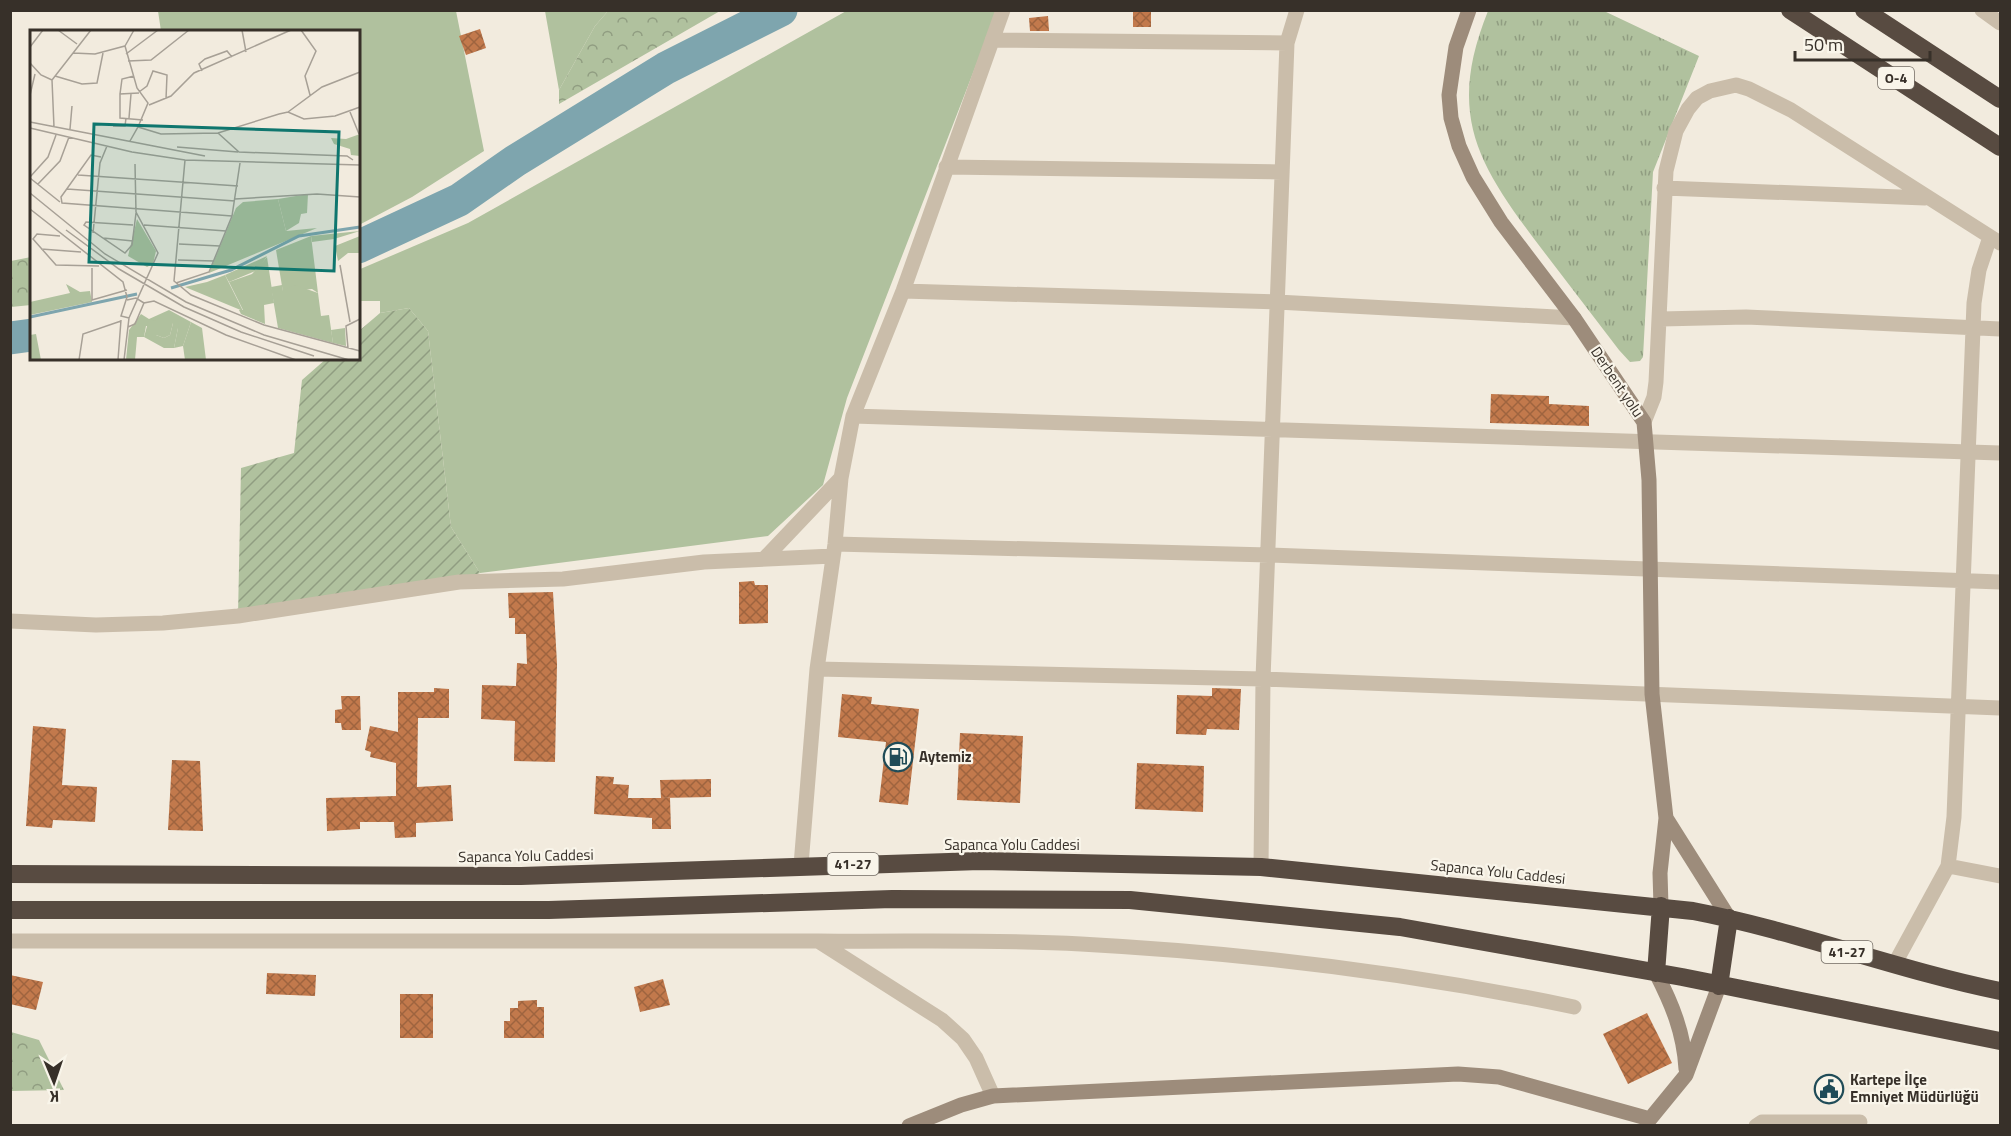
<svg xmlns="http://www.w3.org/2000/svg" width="2011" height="1136" font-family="'Titillium Web',sans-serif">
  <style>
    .grass { fill: #b0c19e }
    .forest { fill: url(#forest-crowns) }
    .park { fill: url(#park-tufts) }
    .garden { fill: url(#garden-furrows) }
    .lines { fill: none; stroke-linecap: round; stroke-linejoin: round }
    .river { stroke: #7ea5ae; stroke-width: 33 }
    .building { fill: url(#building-cross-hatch) }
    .street { stroke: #cabdaa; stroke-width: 15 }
    .secondary { stroke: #9d8c7b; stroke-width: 15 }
    .highway { stroke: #584b41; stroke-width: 18 }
    .labels { text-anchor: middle; stroke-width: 4.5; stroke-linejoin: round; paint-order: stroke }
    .shield { fill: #f9f5ea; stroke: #716b63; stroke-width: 1.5 }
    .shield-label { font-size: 14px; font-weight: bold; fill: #373029 }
    .street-label { font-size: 15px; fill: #373029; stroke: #f9f5ea }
    .poi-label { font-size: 15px; font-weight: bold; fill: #373029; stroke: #f9f5ea; text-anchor: start }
    .inset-river { fill: none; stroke: #7ea5ae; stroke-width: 3 }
    .inset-road { fill: none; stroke: #a7a096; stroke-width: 1.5 }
    .view { fill: #0f766e; fill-opacity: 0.15; stroke: #0f766e; stroke-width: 3 }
    .inset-edge { fill: none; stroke: #373029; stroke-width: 3 }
  </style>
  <defs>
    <pattern id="forest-crowns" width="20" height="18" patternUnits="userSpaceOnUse" patternTransform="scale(1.5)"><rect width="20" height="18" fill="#b0c19e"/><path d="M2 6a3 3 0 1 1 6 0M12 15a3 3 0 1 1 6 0" fill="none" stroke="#909d81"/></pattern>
    <pattern id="park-tufts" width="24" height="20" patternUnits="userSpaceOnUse" patternTransform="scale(1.5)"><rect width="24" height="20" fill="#b0c19e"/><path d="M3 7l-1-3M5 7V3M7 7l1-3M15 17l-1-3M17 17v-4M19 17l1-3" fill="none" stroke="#909d81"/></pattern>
    <pattern id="garden-furrows" width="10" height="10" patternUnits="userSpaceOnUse" patternTransform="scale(1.5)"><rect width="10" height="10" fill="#b0c19e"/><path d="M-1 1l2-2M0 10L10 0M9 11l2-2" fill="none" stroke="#909d81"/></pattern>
    <pattern id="building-cross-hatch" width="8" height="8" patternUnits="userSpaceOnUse" patternTransform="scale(1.5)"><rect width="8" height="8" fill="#c2794c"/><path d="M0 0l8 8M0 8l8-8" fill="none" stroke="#9e643f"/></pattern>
  </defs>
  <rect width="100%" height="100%" fill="#f2ebde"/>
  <!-- grass -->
  <path class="grass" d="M 848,10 L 997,11 L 847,398 L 823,485 L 768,536 L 480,573 L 451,527 L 428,331 L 409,308 L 380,313 L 380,301 L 359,301 L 358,270 L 468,223 Z
    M 158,11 L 456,11 L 484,151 L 412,197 L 359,225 L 358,32 L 161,31 Z
    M 545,11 L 608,11 L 595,26 L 559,90 Z"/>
  <!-- forest -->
  <path class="forest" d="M 608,11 L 608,10 L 720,11 L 559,104 L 559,90 L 595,26 Z
    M 31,257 L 31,305 L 11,307 L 11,261 Z
    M 11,1032 L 39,1040 L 64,1090 L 11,1091 Z"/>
  <!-- park -->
  <path class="park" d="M 1488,11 L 1604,11 L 1699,56 L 1653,172 L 1643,357 L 1640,361 L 1630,362 L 1619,350 C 1593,316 1567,282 1541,248 C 1478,165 1446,115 1488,11 Z"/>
  <!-- garden -->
  <path class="garden" d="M 409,308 L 428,331 L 451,527 L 480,573 L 459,582 L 238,616 L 241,468 L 294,453 L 302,380 L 326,359 L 358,358 L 359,331 L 380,313 Z"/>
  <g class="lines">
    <!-- river -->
    <path class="river" d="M 358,247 L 459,200 L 515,161 L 666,68 L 781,10
      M 10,338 L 32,335"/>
  </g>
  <!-- building -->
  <path class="building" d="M 1133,10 L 1151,10 L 1151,27 L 1133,27 Z
    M 1048,16 L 1049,31 L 1030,31 L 1029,18 Z
    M 480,29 L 486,48 L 466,55 L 459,36 Z
    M 1491,394 L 1549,396 L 1549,404 L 1589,406 L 1589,426 L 1490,423 Z
    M 754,581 L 755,585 L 768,585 L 768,623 L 739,624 L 739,582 Z
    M 553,592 L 557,664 L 555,762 L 514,761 L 515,721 L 481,719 L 482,685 L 516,686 L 517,663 L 527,664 L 526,634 L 515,634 L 515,618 L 509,618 L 508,593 Z
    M 434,688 L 449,689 L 449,718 L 418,718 L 417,787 L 451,785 L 453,821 L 416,823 L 416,837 L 395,838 L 394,822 L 360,822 L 360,829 L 327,831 L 326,798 L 396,796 L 396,763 L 370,757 L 371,752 L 365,750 L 370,726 L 398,732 L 398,692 L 434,692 Z
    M 1212,688 L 1241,689 L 1239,730 L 1207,729 L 1206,735 L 1176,734 L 1177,695 L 1212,696 Z
    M 842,694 L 872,697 L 871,704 L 919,709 L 908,805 L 879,802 L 886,742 L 838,737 Z
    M 341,696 L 360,696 L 361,730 L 342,730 L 341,723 L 335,723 L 335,710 L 342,709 Z
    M 33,726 L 66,729 L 62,785 L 97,787 L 95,822 L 53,820 L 52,828 L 26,826 Z
    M 960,733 L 1023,736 L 1020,803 L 957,800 Z
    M 172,760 L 200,761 L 203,831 L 168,830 Z
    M 1137,763 L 1204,766 L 1203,812 L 1135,809 Z
    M 596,776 L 614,777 L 613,784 L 629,785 L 628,798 L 670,798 L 671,829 L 652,829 L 652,818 L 594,814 Z
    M 711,779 L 711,797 L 661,798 L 660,780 Z
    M 267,973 L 316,975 L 315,996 L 266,994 Z
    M 10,975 L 43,982 L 36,1010 L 10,1004 Z
    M 663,979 L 670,1005 L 640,1012 L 634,987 Z
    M 400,994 L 433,994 L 433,1038 L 400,1038 Z
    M 537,1000 L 537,1007 L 544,1007 L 544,1038 L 504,1038 L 504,1021 L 510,1021 L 510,1008 L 518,1008 L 518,1001 Z
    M 1647,1013 L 1672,1063 L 1628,1084 L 1603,1034 Z"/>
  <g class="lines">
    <!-- street -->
    <path class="street" d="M 1982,10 L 2000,23
      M 992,40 L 1287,43
      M 946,167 L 1282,172
      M 1664,188 L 1925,198
      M 903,291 L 1277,302 L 1574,318
      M 1661,319 L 1746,317 L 2000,329
      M 853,416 L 2000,453
      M 1644,422 L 1654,397 L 1656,382 L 1666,171 L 1676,131 L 1688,109 L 1697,98 L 1710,91 L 1736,85 L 1749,89 L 1791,110 L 2000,243
      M 835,544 L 1269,555 L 2000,582
      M 764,559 L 841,478
      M 10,621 L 96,625 L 163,623 L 238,616 L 459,582 L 563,579 L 704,562 L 833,556
      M 817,669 L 1263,679 L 2000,708
      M 801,865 L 817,669 L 835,544 L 841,478 L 853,416 L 903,291 L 1003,10
      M 1948,866 L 2000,876
      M 1261,867 L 1263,679 L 1287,43 L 1297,10
      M 10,941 L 818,941 L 942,1020 L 963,1039 L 976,1058 L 993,1096
      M 818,941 C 905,942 993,939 1081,944 C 1247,953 1412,973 1574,1007
      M 1894,965 L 1948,866 L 1954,817 L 1974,303 L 1979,270 L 1990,237
      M 1756,1126 L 1762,1122 L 1860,1122"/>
    <!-- secondary -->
    <path class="secondary" d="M 1469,10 L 1456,47 L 1449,95 L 1451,118 L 1459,146 L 1473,177 L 1501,222 L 1574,318 L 1644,422 L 1649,480 L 1652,694 L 1666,818 L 1660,873 L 1661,906
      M 1666,818 L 1729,918
      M 1656,973 C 1672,1004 1684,1033 1686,1069
      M 909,1126 L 961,1105 L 993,1096 L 1458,1074 L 1499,1077 L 1650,1119 L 1686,1075 L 1719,986"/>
    <!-- highway -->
    <path class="highway" d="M 1790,10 L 2000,147
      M 1864,10 L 2000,99
      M 10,874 L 521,876 L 980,861 L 1261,867 L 1693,911 C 1797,931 1897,970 2000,991
      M 10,910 L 549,910 L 892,899 L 1130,900 L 1400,927 L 1682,977 L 2000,1041
      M 1656,973 L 1661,906
      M 1719,986 L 1729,918"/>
  </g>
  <!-- icons -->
  <defs>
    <g id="fuel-ring" transform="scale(1.5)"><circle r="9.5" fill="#f9f5ea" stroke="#204c58" stroke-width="1.5"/><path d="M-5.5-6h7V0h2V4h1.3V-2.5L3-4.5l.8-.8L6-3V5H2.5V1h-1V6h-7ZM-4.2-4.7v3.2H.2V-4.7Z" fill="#204c58"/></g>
    <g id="civic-ring" transform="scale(1.5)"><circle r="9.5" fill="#f9f5ea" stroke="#204c58" stroke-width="1.5"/><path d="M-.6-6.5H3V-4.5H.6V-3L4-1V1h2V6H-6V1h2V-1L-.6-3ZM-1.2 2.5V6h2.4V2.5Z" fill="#204c58"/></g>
  </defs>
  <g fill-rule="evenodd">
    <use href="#fuel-ring" x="898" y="757"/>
    <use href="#civic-ring" x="1829" y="1089"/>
  </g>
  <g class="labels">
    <!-- shield labels -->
    <g class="shield">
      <rect x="1878" y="67" width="36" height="22" rx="4.5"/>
      <rect x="827.5" y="853" width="51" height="22" rx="4.5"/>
      <rect x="1821.5" y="941" width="51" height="22" rx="4.5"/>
    </g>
    <g class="shield-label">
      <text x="1896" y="83">O-4</text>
      <text x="853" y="869">41-27</text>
      <text x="1847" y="957">41-27</text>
    </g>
    <!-- street labels -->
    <g class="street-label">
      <text transform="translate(1617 382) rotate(56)" y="5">Derbent yolu</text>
      <text x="1012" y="850">Sapanca Yolu Caddesi</text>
      <text transform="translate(526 856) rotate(-1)" y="5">Sapanca Yolu Caddesi</text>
      <text transform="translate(1498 872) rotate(6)" y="5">Sapanca Yolu Caddesi</text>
    </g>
    <!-- poi labels -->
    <g class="poi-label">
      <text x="919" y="762">Aytemiz</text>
      <text x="1850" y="1085">Kartepe İlçe<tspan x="1850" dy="17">Emniyet Müdürlüğü</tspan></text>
    </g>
  </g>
  <!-- overview -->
  <g transform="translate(30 30)">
    <rect width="330" height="330" fill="#f2ebde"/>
    <path d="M 248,169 L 256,201 L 287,198 L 179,243 L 206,178 L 213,172 ZM 281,206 L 288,263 L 282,259 L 253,262 L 246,220 ZM 330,206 L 330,223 L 318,223 L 308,231 L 305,216 ZM 237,227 L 244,273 L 234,275 L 235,294 L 211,284 L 209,280 L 213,280 L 199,252 L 222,244 ZM 36,254 L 50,262 L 60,261 L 62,272 L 0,285 L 0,272 L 40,263 ZM 139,280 L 161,292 L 153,316 L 144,318 L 148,298 L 143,293 L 140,305 L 134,308 L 126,305 L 125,297 L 116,296 L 114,307 L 107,307 L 105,330 L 96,330 L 99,300 L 111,284 L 119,289 ZM 315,298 L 316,316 L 303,313 L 301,300 Z" fill="#b0c19e"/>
    <path d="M 330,104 L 330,126 L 321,125 L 320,119 L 304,114 L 301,108 L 316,109 ZM 330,201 L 304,209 L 282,212 L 281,206 ZM 237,226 L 228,240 L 199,252 L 195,245 ZM 119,289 L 126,291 L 126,305 L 134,308 L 140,305 L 143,293 L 149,293 L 144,318 L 134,318 L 114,307 ZM 161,292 L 172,298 L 176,330 L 155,330 L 153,316 ZM 6,304 L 11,330 L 0,330 L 0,305 Z" fill="#b0c19e"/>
    <path d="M 107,189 L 126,221 L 123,234 L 117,237 L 98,226 Z" fill="#b0c19e"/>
    <path d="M 278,164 L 277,183 L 271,184 L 269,193 L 256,201 L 248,169 ZM 195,245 L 213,281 L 155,257 L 177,252 ZM 252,255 L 253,261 L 265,255 L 288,263 L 291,286 L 299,285 L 303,313 L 248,298 L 241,257 Z" fill="#b0c19e"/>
    <path class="inset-river" d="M 141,258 L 201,240 L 269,206 L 330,197M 0,287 L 107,264"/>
    <path class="inset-road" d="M 28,0 L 47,14M 212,0 L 216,22M 271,0 L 286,21 L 275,46 L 280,65M 95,16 L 104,0M 0,17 L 13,0M 43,23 L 65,24 L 95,16 L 107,58 L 118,73 L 108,97M 96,24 L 128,0M 98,31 L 121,30 L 159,0M 0,33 L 11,45 L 22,50M 172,41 L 169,34 L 175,29 L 197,21 L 202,27M 25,46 L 52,54 L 67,53 L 73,23M 109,62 L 117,56 L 123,41 L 137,45 L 136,69M 109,63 L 90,64 L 90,88 L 113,90M 90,64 L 92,49 L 104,46M 0,65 L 5,44M 119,75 L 141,66 L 164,43 L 261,0M 258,82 L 292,57 L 330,42M 320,82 L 329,104M 99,88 L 101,64M 0,92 L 175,126M 83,96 L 95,96 L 96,88M 24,97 L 22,50 L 61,0M 0,98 L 102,122 L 155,130 L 330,135M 40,99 L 42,76M 188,103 L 209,122 L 317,126 L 323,130M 100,111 L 108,97 L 131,104 L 188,103 L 249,84 L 258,82 L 274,89 L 305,86 L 330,77M 147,117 L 208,122M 71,127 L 61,125 L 31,167 L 32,173 L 202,186M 155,130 L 144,251 L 161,265 L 234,295 L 330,321M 48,145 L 208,156M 0,147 L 18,127 L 26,105M 0,148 L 30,172M 8,154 L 30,131 L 39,107M 37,159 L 205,171M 0,163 L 75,224 L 156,272 L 234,305 L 319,330M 205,169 L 287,164 L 330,167M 0,179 L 93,252 L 97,267 L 91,286 L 99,288M 103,195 L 56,192 L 54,195 L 95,223 L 102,215 L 106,183M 114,195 L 196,201M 36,200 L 89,239 L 154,277 L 211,302 L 284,326M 63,203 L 70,133 L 77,116M 30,206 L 7,204 L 3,209 L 26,235 L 69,236M 73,208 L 103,211M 149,214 L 190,216M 11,219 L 51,222M 148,230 L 184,231M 310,235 L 320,292M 62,238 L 62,270 L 97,260M 146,253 L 179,242 L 202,186 L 210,133M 97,270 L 106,268 L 114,273M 98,297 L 105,294 L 114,273 L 124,271 L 196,305 L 266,330M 318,318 L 316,296 L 330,289M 49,330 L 53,304 L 91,291M 88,330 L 91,290M 94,330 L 99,288 L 128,223 L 106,182 L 105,134"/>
    <path class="view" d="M 64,94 L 309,102 L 304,241 L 59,232 Z"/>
    <rect width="330" height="330" class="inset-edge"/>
  </g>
  <!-- border -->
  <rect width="2011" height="1136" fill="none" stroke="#373029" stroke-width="24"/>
  <!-- north arrow -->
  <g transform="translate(54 1082) rotate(178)" stroke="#f9f5ea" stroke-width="4.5" paint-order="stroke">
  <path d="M0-4.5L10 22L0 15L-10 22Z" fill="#373029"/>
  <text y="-9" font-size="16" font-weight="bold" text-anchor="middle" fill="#373029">K</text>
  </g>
  <!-- scale -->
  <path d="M1795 51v9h135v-9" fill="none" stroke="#373029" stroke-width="3"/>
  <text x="1804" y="51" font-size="18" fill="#373029" stroke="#f9f5ea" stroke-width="4.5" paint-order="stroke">50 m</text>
</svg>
